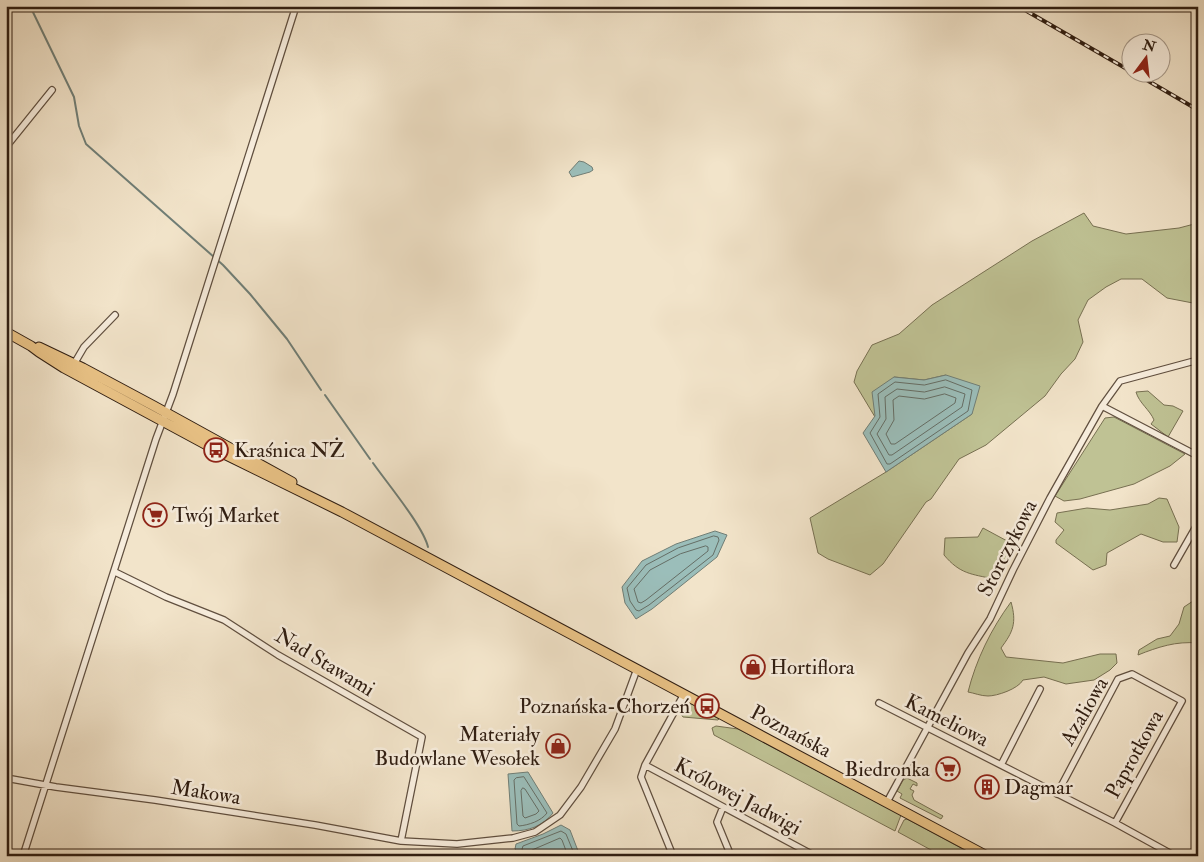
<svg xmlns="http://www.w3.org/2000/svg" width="1204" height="862" font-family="'IM FELL Double Pica',serif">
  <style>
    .green { fill: #bfc294; stroke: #777052 }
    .water { fill: #9bbeba; stroke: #707e76 }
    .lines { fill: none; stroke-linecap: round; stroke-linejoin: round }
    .shore { stroke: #656e66; stroke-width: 1 }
    .stream { stroke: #707e76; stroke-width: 2 }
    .minor-casing { stroke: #604f3f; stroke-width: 8 }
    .primary-casing { stroke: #2f1d11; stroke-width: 11 }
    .minor { stroke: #f7eddd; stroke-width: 5.5 }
    .primary { stroke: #e9c285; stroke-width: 9 }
    .rail-casing { stroke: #2f1d11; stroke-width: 4 }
    .rail { stroke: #f7eddd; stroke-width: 2; stroke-dasharray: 5.5; stroke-linecap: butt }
    .labels { text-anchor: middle; stroke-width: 5; stroke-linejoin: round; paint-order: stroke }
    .poi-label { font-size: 21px; fill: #2f1d11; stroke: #f7eddd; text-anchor: start }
    .street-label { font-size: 21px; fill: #2f1d11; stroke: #f7eddd }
  </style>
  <rect width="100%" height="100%" fill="#f2e4ca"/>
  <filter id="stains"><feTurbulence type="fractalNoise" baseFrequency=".004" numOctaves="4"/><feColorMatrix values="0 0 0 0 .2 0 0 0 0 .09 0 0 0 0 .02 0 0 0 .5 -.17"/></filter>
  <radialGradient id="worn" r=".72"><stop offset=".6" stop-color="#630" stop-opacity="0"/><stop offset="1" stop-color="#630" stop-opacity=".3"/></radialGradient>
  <!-- green -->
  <path class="green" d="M 1084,213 L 1093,226 L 1126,234 L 1179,228 L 1198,223 L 1198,304 L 1167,298 L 1142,279 L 1121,279 L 1106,287 L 1088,300 L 1078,320 L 1083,342 L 1075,359 L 1061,374 L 1045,396 L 986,445 L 959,459 L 931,499 L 926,502 L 883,564 L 870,575 L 828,559 L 818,553 L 810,518 L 886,472 L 972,414 L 946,375 L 924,380 L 894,377 L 875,417 L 854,382 L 857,371 L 872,345 L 899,334 L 932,305 L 1032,241 Z
    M 1148,391 L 1164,405 L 1173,406 L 1183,411 L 1168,437 L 1151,424 L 1154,420 C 1150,410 1139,403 1136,392 Z
    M 1114,417 L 1185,454 L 1170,466 L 1134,484 L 1080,499 L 1064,501 L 1055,496 L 1105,418 Z
    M 1159,498 L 1167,499 L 1179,527 L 1177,542 L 1163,542 L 1141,534 L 1107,553 L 1106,565 L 1093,570 L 1056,543 L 1056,540 L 1064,530 L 1055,522 L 1057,513 L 1087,508 L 1110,510 L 1148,504 Z
    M 983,528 L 1009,542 C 1012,555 1001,569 994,579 C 971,574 960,574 944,555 L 945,538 L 978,537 Z
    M 1193,601 L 1198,603 L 1198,643 C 1176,641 1158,647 1138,655 L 1139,650 L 1157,639 L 1170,636 L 1179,624 L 1184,607 Z
    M 1011,602 C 1017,623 1013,632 1001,648 L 1006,657 L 1063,663 L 1100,654 L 1116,654 L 1117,663 L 1110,670 L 1094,680 L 1066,684 L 1044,677 L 1023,680 C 1018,689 997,696 988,696 C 981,696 974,693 968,692 C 976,660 991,629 1011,602 Z
    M 685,704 L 692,704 L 719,719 L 718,720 L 683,717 L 679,711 Z
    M 716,726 L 738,729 L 901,815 L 895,831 L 714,735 L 712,728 Z
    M 907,778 L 917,783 L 917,786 L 913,784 L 910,789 L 914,791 L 912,795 L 914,800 L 943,816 L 941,819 L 900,798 L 902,794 L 897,791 L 903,780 Z
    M 907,819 L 976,856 L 942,856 L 898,832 L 904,820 Z"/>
  <!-- water -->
  <path class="water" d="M 579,161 L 584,162 L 592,167 L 593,170 L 590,172 L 572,177 L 569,172 Z
    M 946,375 L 980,386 L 972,414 L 886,472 L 863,433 L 875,416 L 872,392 L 894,377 L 924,380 Z
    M 715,531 L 727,535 L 717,557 L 652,609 L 636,619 L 625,603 L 622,587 L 642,561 L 676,544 Z
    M 528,772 L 553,813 C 543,826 529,831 512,831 L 508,774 Z
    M 561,825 L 570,830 L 580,856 L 521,856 L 515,849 L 516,844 L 543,834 Z"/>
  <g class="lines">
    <!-- shore -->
    <path class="shore" d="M 946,380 L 972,390 L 968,411 L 890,464 L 887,464 L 870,433 L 880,417 L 878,394 L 895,382 L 924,385 Z
      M 945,387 L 965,394 L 962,407 L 892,455 L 889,455 L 877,434 L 886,419 L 885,397 L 897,389 L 924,392 Z
      M 945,394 L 956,398 L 955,403 L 895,444 L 891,444 L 886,434 L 894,420 L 893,400 L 899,396 L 924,399 Z
      M 714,536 L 718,537 L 719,540 L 713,555 L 649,605 L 639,611 L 636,610 L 630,601 L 627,588 L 646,565 L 678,548 Z
      M 706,546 L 708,547 L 708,551 L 646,600 L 641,603 L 638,602 L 634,589 L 650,570 L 680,554 Z
      M 524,777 L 547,813 C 541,821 529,825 519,826 L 517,824 L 514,780 L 516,778 Z
      M 523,788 L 525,789 L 539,811 L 536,814 L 525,818 L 523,816 L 521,791 Z
      M 524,856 L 522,849 L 523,846 L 561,831 L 566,834 L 575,856
      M 531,856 L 532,850 L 560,838 L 562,840 L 568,856"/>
    <!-- stream -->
    <path class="stream" d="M 30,6 L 74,97 L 79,126 L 86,144 L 223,265 L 250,294 L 287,339 L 321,390
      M 325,395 L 370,459
      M 373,463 C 387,483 423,526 428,547"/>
    <!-- minor casing -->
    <g class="minor-casing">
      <path id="minor" d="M 6,147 L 52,90
        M 74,364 L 84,347 L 115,315
        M 1102,406 L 1198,456
        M 1174,565 L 1198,523
        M 115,572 L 166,597 L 224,620 L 278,655 L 422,737 L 401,841
        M 879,703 L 1115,823 L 1175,856
        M 645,765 L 815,856
        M 1001,765 L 1040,689
        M 6,778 L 56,787 L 155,800 L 315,825 L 401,841 L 457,844 L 513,838 L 535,832 L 560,815 L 581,787 L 615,729 L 637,669
        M 1057,794 L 1118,679 L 1132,674 L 1182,701 L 1115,823
        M 887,802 L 968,653 L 990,619 L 1013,570 L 1050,498 L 1102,406 L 1120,381 L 1198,360
        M 723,807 L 717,822 L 731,856
        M 23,856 L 156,439 L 173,394 L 296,6
        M 673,856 L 641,777 L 645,765 L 684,694
        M 1192,856 L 1198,846"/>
    </g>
    <!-- primary casing -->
    <g class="primary-casing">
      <path id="primary" d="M 6,332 L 31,346 L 39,352 L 64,368 L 216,450 L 342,512 L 987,856
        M 39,347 L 83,368 L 154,406 L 292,482"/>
    </g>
    <!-- minor -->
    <use href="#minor" class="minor"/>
    <!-- primary -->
    <use href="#primary" class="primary"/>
    <!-- rail casing -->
    <g class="rail-casing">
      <path id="rail" d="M 1018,6 L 1132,72
        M 1133,72 L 1198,110"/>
    </g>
    <!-- rail -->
    <use href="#rail" class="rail"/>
  </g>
  <!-- icons -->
  <defs>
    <g id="bus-ring" transform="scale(1.25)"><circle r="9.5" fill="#f7eddd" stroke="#8f2418" stroke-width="1.5"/><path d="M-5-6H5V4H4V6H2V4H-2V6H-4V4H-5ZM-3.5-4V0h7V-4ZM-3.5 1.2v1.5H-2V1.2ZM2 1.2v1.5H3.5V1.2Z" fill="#8f2418"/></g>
    <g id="supermarket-ring" transform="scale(1.25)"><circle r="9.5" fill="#f7eddd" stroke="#8f2418" stroke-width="1.5"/><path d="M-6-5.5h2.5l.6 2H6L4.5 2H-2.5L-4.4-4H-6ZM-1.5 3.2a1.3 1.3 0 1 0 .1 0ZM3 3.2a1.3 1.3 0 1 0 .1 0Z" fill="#8f2418"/></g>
    <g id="shop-ring" transform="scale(1.25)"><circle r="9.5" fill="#f7eddd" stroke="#8f2418" stroke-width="1.5"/><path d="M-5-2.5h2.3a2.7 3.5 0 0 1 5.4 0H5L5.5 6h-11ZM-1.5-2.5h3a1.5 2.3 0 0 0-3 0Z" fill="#8f2418"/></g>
    <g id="building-ring" transform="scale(1.25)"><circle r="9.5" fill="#f7eddd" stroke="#8f2418" stroke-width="1.5"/><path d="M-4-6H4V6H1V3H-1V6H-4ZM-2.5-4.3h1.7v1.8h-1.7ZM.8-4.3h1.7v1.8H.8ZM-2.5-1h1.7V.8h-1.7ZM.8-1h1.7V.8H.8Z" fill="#8f2418"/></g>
  </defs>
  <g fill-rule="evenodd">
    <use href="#bus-ring" x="216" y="450"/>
    <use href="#supermarket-ring" x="155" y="515"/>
    <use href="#shop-ring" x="753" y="667"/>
    <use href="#bus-ring" x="707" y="706"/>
    <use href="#shop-ring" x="558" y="746"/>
    <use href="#supermarket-ring" x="948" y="769"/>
    <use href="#building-ring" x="987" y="787"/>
  </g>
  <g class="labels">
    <!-- poi labels -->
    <g class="poi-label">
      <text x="234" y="457">Kraśnica NŻ</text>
      <text x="172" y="522">Twój Market</text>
      <text x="770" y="674">Hortiflora</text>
      <text x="690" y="713" text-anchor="end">Poznańska-Chorzeń</text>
      <text x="540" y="741" text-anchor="end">Materiały<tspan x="540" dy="24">Budowlane Wesołek</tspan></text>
      <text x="930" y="776" text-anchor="end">Biedronka</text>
      <text x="1004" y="794">Dagmar</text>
    </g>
    <!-- street labels -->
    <g class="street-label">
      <text transform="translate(1007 548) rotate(-63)" y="7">Storczykowa</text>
      <text transform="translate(325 662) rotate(31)" y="7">Nad Stawami</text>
      <text transform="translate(1084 711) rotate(-60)" y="7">Azaliowa</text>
      <text transform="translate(947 720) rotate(27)" y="7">Kameliowa</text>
      <text transform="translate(791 731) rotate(28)" y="7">Poznańska</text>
      <text transform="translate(1134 754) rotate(-61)" y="7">Paprotkowa</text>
      <text transform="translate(206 792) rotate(9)" y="7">Makowa</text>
      <text transform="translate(738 796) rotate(28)" y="7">Królowej Jadwigi</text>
    </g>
  </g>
  <!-- margin -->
  <rect width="1204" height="862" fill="none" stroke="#f2e4ca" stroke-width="25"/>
  <rect x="8" y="8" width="1189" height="847" fill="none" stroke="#2f1d11" stroke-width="2.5"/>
  <rect x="12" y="12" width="1179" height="837" fill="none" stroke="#2f1d11"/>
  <!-- north arrow -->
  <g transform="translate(1146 58) rotate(15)"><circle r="24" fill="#f7eddd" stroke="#a79a8b"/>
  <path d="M0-4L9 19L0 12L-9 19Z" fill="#8f2418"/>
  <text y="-8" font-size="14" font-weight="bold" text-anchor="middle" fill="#2f1d11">N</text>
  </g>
  <rect width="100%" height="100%" filter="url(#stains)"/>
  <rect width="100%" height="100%" fill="url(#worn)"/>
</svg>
